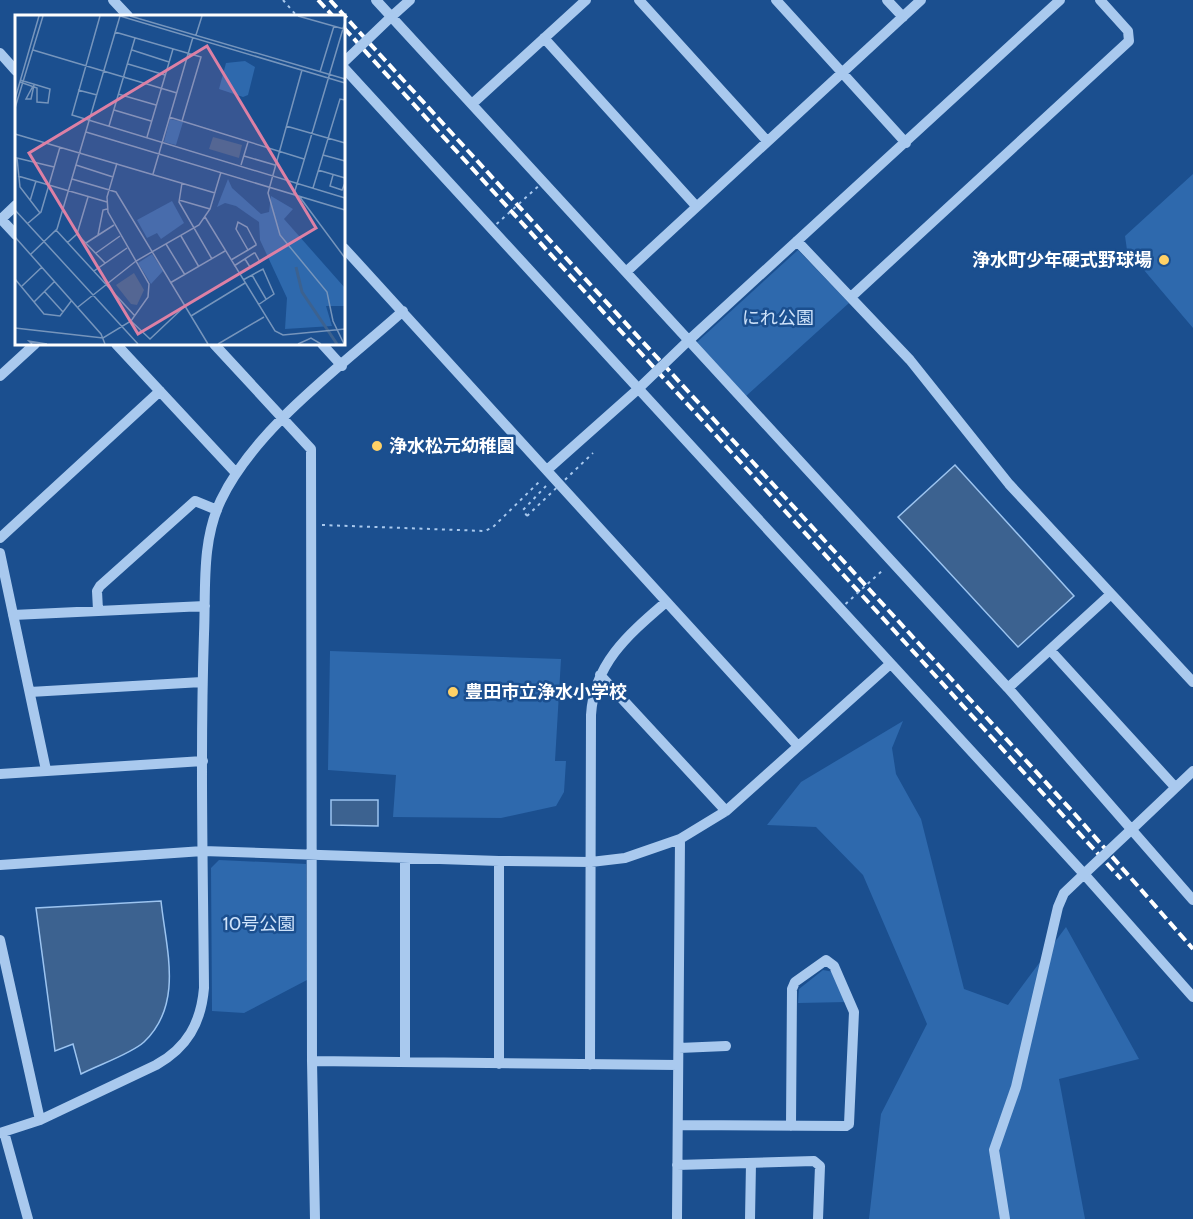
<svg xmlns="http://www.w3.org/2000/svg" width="1193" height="1219" font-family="Cabin,'Noto Sans JP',sans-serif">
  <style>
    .green { fill: #2e69ad }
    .water { fill: #3c6290; stroke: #9cc4f0; stroke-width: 1.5 }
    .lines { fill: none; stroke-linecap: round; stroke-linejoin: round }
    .path { stroke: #a9c9ee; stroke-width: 2; stroke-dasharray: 3 4.5; stroke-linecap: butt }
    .minor { stroke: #a9c9ee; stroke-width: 10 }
    .rail { stroke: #fff; stroke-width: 4; stroke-dasharray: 10 4.5; stroke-linecap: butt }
    .path-bridge { stroke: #a9c9ee; stroke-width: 2; stroke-dasharray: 3 4.5; stroke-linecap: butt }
    .minor-bridge { stroke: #a9c9ee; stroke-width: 10 }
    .poi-dot { fill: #ffd166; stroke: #1b4f8f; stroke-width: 2 }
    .labels { text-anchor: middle; stroke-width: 5; stroke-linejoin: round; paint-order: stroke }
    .poi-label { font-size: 18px; font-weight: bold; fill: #fff; stroke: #1b4f8f; text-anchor: start }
    .park-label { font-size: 18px; fill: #cfe3fa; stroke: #1b4f8f }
    .inset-river { fill: none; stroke: #3c6290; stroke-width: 3 }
    .inset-road { fill: none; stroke: #7695bc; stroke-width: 1.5 }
    .view { fill: #dd80a5; fill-opacity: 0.15; stroke: #dd80a5; stroke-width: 3 }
    .inset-edge { fill: none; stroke: #fff; stroke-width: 3 }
  </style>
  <rect width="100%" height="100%" fill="#1b4f8f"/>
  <!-- green -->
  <path class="green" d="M 1193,174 L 1193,328 L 1127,250 L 1125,236 Z
    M 798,250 L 849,303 L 745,397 L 696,343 Z
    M 330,651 L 561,659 L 555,761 L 566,761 L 564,792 L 556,806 L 501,818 L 393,817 L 396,775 L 328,770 Z
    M 903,721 L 892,748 L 896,774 L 921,819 L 964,989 L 1008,1005 L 1066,927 L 1139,1059 L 1059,1079 L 1085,1219 L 869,1219 L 881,1114 L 927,1024 L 863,875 L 816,827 L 767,825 L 801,782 Z
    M 219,860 L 306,864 L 307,980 L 244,1013 L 212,1011 L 211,868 Z
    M 823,970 L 834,972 L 847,1002 L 798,1003 L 799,989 Z"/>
  <!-- water -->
  <path class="water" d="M 955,465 L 1074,596 L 1018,647 L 898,517 Z
    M 331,800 L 378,800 L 378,826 L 331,825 Z
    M 161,901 C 166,949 184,1004 144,1042 C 131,1054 98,1065 81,1074 L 73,1044 L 55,1051 L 36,908 Z"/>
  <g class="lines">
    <!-- path -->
    <path class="path" d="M 283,0 L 297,16
      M 527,516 L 523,510 L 546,486
      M 322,525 L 485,531 L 493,527 L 540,481"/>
    <!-- minor -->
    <path class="minor" d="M 113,0 L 128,16
      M 376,0 L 1008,688 L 1193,900
      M 639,0 L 767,141
      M 776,0 L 906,143
      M 887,0 L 903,17
      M 391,17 L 410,0
      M 544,38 L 696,206
      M 0,53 L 16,71
      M 344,68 L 1084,874 L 1193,997
      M 472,104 L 586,0
      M 0,218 L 16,235
      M 0,220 L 16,205
      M 797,241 L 910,360 L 1009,484 L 1193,682
      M 344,248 L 798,746
      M 626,272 L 921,0
      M 851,297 L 1129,41 L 1128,31 L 1100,0
      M 688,341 L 1060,0
      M 116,344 L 236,473
      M 214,344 L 311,449 L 312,1061 L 315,1219
      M 322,344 L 342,366
      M 0,376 L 35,344
      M 547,470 L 637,390
      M 0,538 L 160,391
      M 0,553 L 46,770
      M 98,610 L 97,591 L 100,586 L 195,501 L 217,510
      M 13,615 L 205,606
      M 1050,650 L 1175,787
      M 600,675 L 726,811
      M 1008,688 L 1111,594
      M 30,692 L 202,682
      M 0,774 L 203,761
      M 1133,828 L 1193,771
      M 499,861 L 499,1064
      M 0,865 L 203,851 L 499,861 L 591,862 L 625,858 L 680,839 L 726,811 L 889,665
      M 0,940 L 40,1120
      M 679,1048 L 726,1046
      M 312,1061 L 678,1065
      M 405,1062 L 405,859
      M 590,1065 L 591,715 C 594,663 629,634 666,602
      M 678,1125 L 846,1126 L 849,1124 L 854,1012 L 834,966 L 826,960 L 795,982 L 792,989 L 791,1126
      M 4,1132 L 28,1219
      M 0,1133 L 40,1120 L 156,1065 C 187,1048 201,1023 204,988 C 203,870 200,752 204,634 C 206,589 201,542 221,500 C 255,428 344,364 403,311
      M 677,1165 L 814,1161 L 820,1166 L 818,1219
      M 677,1219 L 680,839
      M 750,1219 L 751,1163
      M 1005,1219 L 994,1150 L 1016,1087 L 1058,907 L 1064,893 L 1084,874"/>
    <!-- rail -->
    <path class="rail" d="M 318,0 L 333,16
      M 330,0 L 1073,812 L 1193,949
      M 344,28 L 1121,879"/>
    <!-- path-bridge -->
    <path class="path-bridge" d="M 491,229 L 542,183
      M 527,516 L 593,453
      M 840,609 L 884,569"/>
    <!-- minor-bridge -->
    <path class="minor-bridge" d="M 344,62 L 391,17
      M 637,390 L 688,341
      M 1084,874 L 1133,828"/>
  </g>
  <!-- markers -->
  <g class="poi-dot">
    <circle cx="1164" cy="260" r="6"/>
    <circle cx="377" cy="446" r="6"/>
    <circle cx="453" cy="692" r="6"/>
  </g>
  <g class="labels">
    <!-- poi labels -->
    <g class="poi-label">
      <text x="1152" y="266" text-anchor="end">浄水町少年硬式野球場</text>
      <text x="389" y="452">浄水松元幼稚園</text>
      <text x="465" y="698">豊田市立浄水小学校</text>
    </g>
    <!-- park labels -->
    <g class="park-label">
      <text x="778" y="324">にれ公園</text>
      <text x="259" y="930">10号公園</text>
    </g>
  </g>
  <!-- overview -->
  <g transform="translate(15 15)">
    <rect width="330" height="330" fill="#1b4f8f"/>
    <path d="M 230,46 L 240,52 L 233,80 L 228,82 L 204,74 L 211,48 ZM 155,104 L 168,107 L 161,130 L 149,127 ZM 213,164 L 217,173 L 246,199 L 254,197 L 256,181 L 278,194 L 269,204 L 330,273 L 330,291 L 311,291 L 317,311 L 270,314 L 272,283 L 245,225 L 244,207 L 221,191 L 210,188 L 202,192 ZM 157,186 L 169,208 L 146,224 L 142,218 L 132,223 L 122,205 ZM 137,239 L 148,256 L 136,269 L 123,248 Z" fill="#2e69ad"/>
    <path d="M 198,122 L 227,130 L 224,143 L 194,134 ZM 119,258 L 129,275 L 122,290 L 116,289 L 101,270 Z" fill="#3c6290"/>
    <path class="inset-river" d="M 281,252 L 287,277 L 322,329"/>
    <path class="inset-road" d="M 85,1 L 57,100 L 330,183M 105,1 L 330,68M 115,1 L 330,64M 283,1 L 329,14M 100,17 L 186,42 L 167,106M 181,20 L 187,1M 18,35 L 162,78M 117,35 L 154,47M 113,49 L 150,60M 287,55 L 253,178 L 265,220 L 312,277 L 318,306 L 329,329M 305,57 L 319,11M 5,67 L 22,73 L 22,87 L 33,88 L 35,74 L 5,65M 18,71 L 11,84 L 16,84 L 19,70M 63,75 L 82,80M 103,79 L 141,90M 0,84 L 24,1M 0,93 L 28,1M 99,95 L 136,106M 154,102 L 289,144M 94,111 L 120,23M 271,111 L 330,128M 71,117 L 330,195M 0,119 L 200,178M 132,122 L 158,34M 308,140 L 330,146M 229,141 L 260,150M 61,150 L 98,162M 226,150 L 233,127M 303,155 L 330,163M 138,159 L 178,22M 318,160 L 315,171 L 327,175 L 330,168M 3,161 L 92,187M 57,164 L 101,177 L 193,329M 167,168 L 164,187 L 197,244M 298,173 L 325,84 L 330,85M 279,179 L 330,7M 284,181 L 330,243M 164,185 L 195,194M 15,186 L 21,166M 0,195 L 123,329M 25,198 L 5,172 L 2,143 L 39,152M 190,202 L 260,316 L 268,320 L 330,314M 12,209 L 26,197 L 45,132M 41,215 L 120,301M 62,219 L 90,248M 83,220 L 88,195 L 92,194M 166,221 L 184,252M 0,222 L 86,319 L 90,329M 52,228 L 62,219 L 73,182M 71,228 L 99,210M 151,229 L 170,260M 81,238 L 105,221M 16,239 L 42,214 L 105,1M 216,245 L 233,235 L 241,230 L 241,229 L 232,212 L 223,207 L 221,214 L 233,235M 219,251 L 239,238 L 240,238 L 245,247 L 235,252 L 230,244M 79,256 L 112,233M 237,260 L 251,284M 0,264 L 29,299 L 45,301 L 57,285M 228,265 L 248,254 L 259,279 L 243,290M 155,268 L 210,236M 7,271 L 27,252M 29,276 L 48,297M 19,287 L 40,266M 63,292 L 121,246 L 184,210 L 195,194 L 206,157M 176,301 L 230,268M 116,306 L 135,324 L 170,291M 0,313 L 88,323 L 116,306 L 133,282 L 134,269 L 93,197 L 92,182 L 102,148M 17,329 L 14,326 L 32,329M 203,329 L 249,302M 283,329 L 296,323 L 306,329"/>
    <path class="view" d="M 192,31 L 301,213 L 123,319 L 14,138 Z"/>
    <rect width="330" height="330" class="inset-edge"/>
  </g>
</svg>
